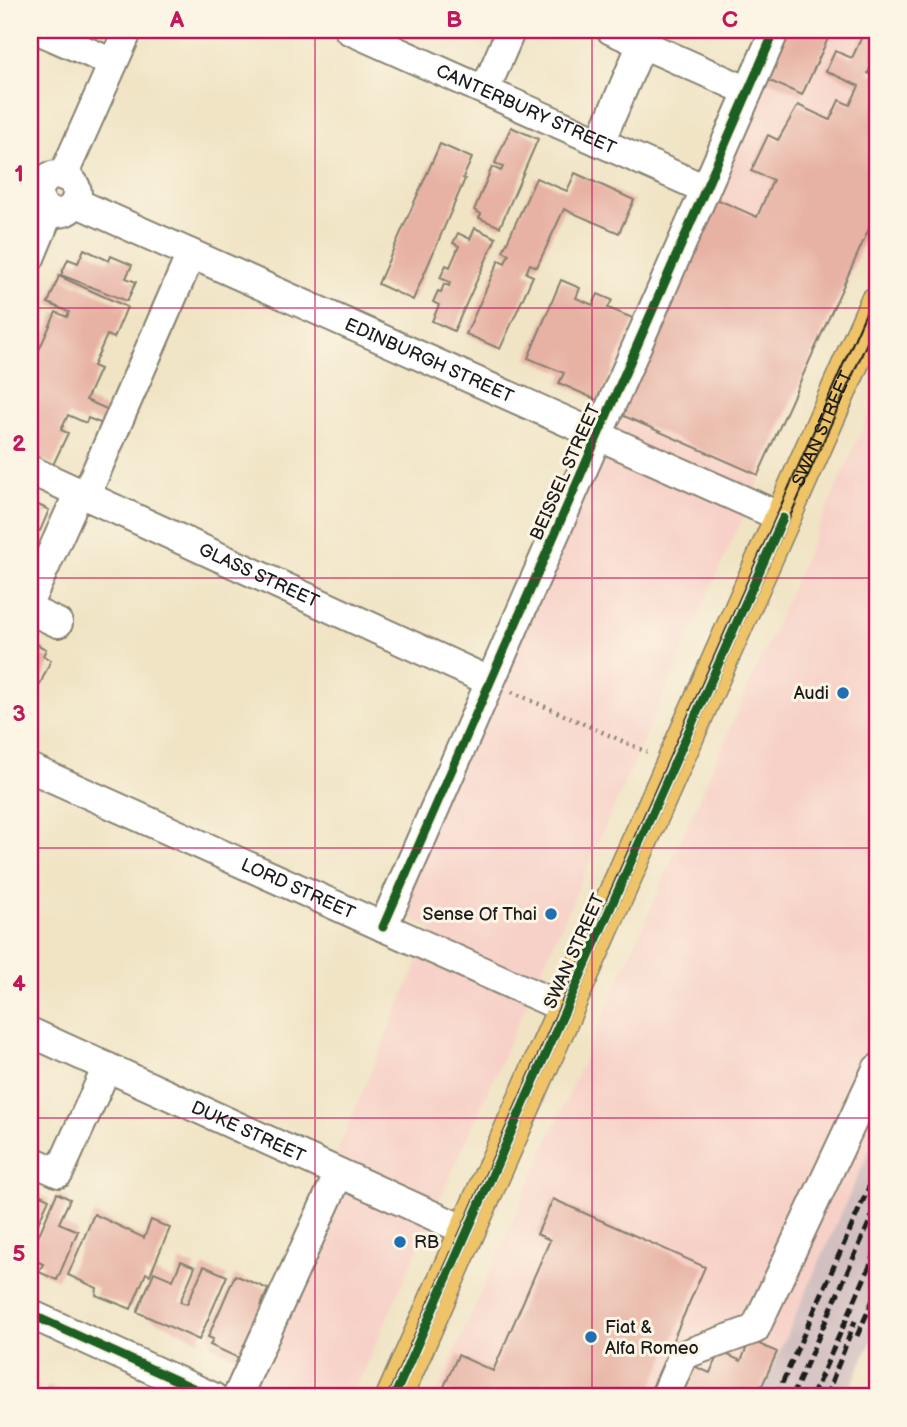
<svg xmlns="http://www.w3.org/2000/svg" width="907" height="1427" font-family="'Balsamiq Sans',sans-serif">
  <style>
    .built { fill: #f7d1c8 }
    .industrial { fill: #d2bfc0 }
    .building { fill: #e7b2a4 }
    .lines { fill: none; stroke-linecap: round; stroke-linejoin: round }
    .minor-casing { stroke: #868070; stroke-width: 32 }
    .major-casing { stroke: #868070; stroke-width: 38 }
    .path { stroke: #868070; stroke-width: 4.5; stroke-dasharray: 2 5; stroke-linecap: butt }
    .minor { stroke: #fff; stroke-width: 28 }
    .major { stroke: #efc469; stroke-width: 35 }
    .tram { stroke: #1c1c1c; stroke-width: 2 }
    .rail { stroke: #1c1c1c; stroke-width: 5; stroke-dasharray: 10 5; stroke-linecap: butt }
    .cycleway-casing { stroke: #fcf5e5; stroke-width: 13 }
    .cycleway { stroke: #1b5e20; stroke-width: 9 }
    .grid { fill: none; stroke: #c2185b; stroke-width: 2; stroke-opacity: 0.55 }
    .poi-dot { fill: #1f6fb2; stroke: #fcf5e5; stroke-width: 2.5 }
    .labels { text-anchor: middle; stroke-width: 6; stroke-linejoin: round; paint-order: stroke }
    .street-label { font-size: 18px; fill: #1c1c1c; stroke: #fcf5e5 }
    .poi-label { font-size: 18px; fill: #1c1c1c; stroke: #fcf5e5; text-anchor: end }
    .neatline { fill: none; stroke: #c2185b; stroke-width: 2.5 }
    .grid-label { font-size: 23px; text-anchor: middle; font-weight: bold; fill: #c2185b }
  </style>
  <rect width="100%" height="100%" fill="#fcf5e5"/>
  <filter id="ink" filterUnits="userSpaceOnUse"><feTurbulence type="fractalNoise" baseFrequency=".0143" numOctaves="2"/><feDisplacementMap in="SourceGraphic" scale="14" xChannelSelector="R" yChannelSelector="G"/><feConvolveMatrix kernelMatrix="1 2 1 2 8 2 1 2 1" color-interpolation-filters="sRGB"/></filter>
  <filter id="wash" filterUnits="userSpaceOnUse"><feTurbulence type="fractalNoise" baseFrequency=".00686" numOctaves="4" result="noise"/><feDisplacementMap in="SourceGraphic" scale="28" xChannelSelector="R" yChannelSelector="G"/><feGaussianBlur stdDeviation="1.57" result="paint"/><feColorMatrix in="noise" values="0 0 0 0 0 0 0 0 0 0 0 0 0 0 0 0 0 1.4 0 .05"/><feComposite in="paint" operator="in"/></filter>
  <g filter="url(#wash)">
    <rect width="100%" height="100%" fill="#f0e4c5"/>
    <!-- built -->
    <path class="built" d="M 764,30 L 877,30 L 877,215 L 352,1397 L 283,1397 L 240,1378 L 432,929 L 381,903 Z
      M 877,395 L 877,1052 L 868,1073 L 877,1078 L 877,1133 L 759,1397 L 435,1397 Z"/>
    <!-- industrial -->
    <path class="industrial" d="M 877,1133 L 877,1329 L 846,1397 L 759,1397 Z"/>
    <g id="blocks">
      <!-- building -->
      <path class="building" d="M 784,30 L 832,30 L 802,95 L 763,78 Z
        M 865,30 L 877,30 L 877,70 L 871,67 L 868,73 L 877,77 L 877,211 L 758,475 L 617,413 L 712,197 L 757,217 L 773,180 L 751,171 L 768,135 L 778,140 L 798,105 L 830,120 L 839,100 L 850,105 L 859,86 L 826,71 L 835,51 L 852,58 Z
        M 511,127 L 538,139 L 500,227 L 479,218 L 481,214 L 474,210 L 492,167 L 501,171 L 503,167 L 495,163 Z
        M 440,144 L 472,158 L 463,178 L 465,179 L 413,300 L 378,284 Z
        M 575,173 L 634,200 L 619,233 L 564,209 L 537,267 L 530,264 L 526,273 L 533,276 L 500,349 L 466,334 L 499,260 L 505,263 L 509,254 L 503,251 L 536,178 L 567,191 Z
        M 475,228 L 496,238 L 454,331 L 432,321 L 439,305 L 433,302 L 438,291 L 441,292 L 444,284 L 449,286 L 450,282 L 440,278 L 446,265 L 450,267 L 459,246 L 453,243 L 458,233 L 470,239 Z
        M 84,249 L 109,261 L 111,256 L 132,265 L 126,278 L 136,282 L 127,301 L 61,275 L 68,259 L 78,263 Z
        M 59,276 L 127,307 L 114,338 L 107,335 L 93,366 L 100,369 L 86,400 L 116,413 L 110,427 L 88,418 L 86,423 L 68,415 L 61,430 L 68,433 L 53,465 L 30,454 L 30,370 L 56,312 L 67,317 L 69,312 L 48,303 Z
        M 561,280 L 580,288 L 576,298 L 593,305 L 598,294 L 612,300 L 608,308 L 635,319 L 599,401 L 559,383 L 564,373 L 528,358 Z
        M 30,501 L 49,510 L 40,531 L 30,527 Z
        M 30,641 L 46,649 L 43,656 L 51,660 L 30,706 Z
        M 30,1190 L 49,1199 L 30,1241 Z
        M 57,1193 L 70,1199 L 59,1223 L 78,1231 L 57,1280 L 39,1272 L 43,1264 L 30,1258 L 30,1255 Z
        M 553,1199 L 705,1267 L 648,1397 L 461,1397 L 443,1389 L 458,1355 L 493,1371 L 550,1240 L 537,1234 Z
        M 94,1214 L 144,1238 L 151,1220 L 170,1228 L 150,1275 L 146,1273 L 131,1309 L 96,1295 L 97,1288 L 68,1275 Z
        M 181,1261 L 195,1267 L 180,1302 L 187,1304 L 204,1266 L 227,1276 L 199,1340 L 137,1312 L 154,1272 L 173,1280 Z
        M 235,1275 L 268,1289 L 261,1306 L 266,1308 L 243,1360 L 210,1345 L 213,1339 L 208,1337 Z
        M 750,1340 L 777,1352 L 757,1397 L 675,1397 L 689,1364 L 710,1373 L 719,1351 L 741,1361 Z
        M 48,1386 L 73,1397 L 43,1397 Z"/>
    </g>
  </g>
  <g filter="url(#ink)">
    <use href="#blocks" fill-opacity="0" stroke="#868070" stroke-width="2"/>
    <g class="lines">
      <!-- minor casing -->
      <g class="minor-casing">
        <g id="minor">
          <path d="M 38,30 L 113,63"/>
          <path id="s1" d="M 349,30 L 705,189"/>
          <path d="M 611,30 L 748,91"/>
          <path d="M 485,90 L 511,30"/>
          <path d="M 600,142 L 642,44"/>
          <circle cx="58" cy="194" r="19"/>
          <path d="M 63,176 L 128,30"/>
          <path id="s2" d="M 75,202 L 783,518"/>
          <path d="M 30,258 L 49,212"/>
          <path id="s3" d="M 30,470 L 489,681"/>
          <path d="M 86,495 L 191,254"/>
          <path d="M 30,600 L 79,492"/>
          <path d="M 30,610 L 58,623"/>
          <path id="s4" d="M 30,768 L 566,1009"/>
          <path d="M 383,927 L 775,30"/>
          <path id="s5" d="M 30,1032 L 467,1231"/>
          <path d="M 30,1160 L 59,1173 L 107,1067"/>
          <path d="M 30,1314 L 213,1397"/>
          <path d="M 237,1397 L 339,1173"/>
          <path d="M 665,1397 L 683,1355 L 755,1329 L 877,1069"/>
        </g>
      </g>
      <!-- major casing -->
      <g class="major-casing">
        <g id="major">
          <path id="s6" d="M 394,1397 L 877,304"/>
        </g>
      </g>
      <!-- path -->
      <path class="path" d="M 512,692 L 647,752"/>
      <!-- minor -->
      <use href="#minor" class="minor"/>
      <!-- major -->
      <use href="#major" class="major"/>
      <!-- tram -->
      <path class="tram" d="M 387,1397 L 877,288
        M 400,1397 L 877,320"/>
      <!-- rail -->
      <path class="rail" d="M 857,1336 L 877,1291
        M 776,1397 L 877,1169
        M 792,1397 L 877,1205
        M 812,1397 L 877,1250
        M 826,1397 L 855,1321"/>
      <!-- cycleway casing -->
      <g class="cycleway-casing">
        <path id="cycleway" d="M 383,927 L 775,30
          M 30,1314 L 213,1397
          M 394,1397 L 783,518"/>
      </g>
      <!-- cycleway -->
      <use href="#cycleway" class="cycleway"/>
    </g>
  </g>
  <!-- grid -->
  <path class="grid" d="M 315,30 L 315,1397M 592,30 L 592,1397M 30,308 L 877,308M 30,578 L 877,578M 30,848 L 877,848M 30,1118 L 877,1118"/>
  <!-- markers -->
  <g class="poi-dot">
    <circle cx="843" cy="693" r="7"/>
    <circle cx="551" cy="914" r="7"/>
    <circle cx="400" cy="1242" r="7"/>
    <circle cx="591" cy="1337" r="7"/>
  </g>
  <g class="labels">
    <!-- street labels -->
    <g class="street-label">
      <text dy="6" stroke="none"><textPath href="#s1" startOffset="194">CANTERBURY STREET</textPath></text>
      <text dy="6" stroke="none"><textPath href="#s2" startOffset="388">EDINBURGH STREET</textPath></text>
      <text dy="6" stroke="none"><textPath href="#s6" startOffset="1059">SWAN STREET</textPath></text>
      <text transform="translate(565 472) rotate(-66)" y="6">BEISSEL STREET</text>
      <text dy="6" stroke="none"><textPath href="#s3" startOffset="252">GLASS STREET</textPath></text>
      <text dy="6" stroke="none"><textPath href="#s4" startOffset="294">LORD STREET</textPath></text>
      <text transform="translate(574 951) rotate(-66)" y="6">SWAN STREET</text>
      <text dy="6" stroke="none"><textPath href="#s5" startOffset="240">DUKE STREET</textPath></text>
    </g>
    <!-- poi labels -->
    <g class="poi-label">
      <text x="829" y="699">Audi</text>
      <text x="537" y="920">Sense Of Thai</text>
      <text x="414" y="1248" text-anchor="start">RB</text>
      <text x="605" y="1333" text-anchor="start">Fiat &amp;<tspan x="605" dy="21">Alfa Romeo</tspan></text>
    </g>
  </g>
  <!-- margin -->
  <rect width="907" height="1427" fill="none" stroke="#fcf5e5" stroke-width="77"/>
  <rect x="38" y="38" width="831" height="1350" class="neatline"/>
  <g class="grid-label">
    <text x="177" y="27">A</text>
    <text x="454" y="27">B</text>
    <text x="730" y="27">C</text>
    <text x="19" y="181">1</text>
    <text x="19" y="451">2</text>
    <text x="19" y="721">3</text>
    <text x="19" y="991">4</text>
    <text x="19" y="1261">5</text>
  </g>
</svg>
